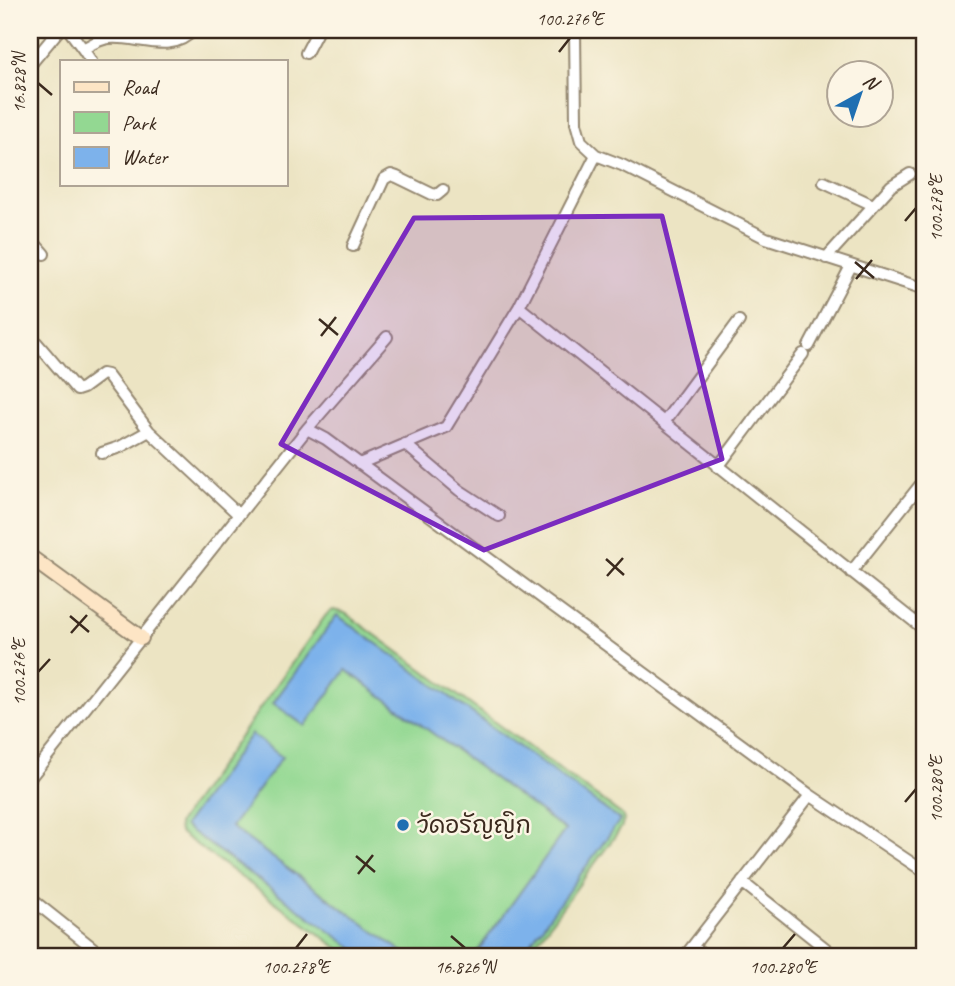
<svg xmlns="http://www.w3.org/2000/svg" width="955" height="986" font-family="Caveat,'Playpen Sans Thai',sans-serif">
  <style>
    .green { fill: #93d892; stroke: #678158; stroke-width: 2 }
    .water { fill: #7db2eb; stroke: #5c6e84; stroke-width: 2 }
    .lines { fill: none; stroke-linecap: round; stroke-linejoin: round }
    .street-casing { stroke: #948770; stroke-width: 14 }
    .secondary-casing { stroke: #948770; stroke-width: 18 }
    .street { stroke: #fff; stroke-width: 10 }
    .secondary { stroke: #fde5c5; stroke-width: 14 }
    .marked { fill: #7b2cbf; fill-opacity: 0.2; stroke: #7b2cbf; stroke-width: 5; stroke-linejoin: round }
    .ticks { fill: none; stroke: #3b2a1e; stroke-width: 2.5 }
    .poi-dot { fill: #1f6fb2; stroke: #fcf5e5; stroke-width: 2.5 }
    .labels { text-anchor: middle; stroke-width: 5; stroke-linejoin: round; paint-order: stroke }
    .poi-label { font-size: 24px; fill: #3b2a1e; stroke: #fcf5e5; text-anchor: start }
    .neatline { fill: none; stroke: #3b2a1e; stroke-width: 2.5 }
    .ticks-label { font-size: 18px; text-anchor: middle; fill: #3b2a1e }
  </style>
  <rect width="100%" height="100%" fill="#fcf5e5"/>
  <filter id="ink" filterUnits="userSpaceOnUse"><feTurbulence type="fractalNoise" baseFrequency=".0143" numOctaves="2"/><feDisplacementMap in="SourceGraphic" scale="14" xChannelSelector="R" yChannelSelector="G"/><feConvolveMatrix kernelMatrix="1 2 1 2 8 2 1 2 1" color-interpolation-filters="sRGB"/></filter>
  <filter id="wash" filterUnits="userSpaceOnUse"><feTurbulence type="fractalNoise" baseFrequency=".00686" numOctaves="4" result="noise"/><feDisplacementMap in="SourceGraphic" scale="28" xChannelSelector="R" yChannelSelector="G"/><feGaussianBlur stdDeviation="1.57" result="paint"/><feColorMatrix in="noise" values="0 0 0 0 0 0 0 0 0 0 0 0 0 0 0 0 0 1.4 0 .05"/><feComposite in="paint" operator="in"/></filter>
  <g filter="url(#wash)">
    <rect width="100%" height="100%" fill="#ece4c3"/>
    <!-- green -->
    <path class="green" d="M 333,610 L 345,613 L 622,815 L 624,820 L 621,828 L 526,956 L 349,956 L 179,832 L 178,824 L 326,615 Z"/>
    <!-- water -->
    <path class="water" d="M 337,615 L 620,820 L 521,956 L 474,956 L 565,830 L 346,670 L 305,726 L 273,703 Z
      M 251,734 L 282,757 L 231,827 L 408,956 L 364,956 L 184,826 Z"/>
  </g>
  <g filter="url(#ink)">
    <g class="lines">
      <!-- street casing -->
      <g class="street-casing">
        <path id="street" d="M 69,30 L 83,49 C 92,44 99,39 109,38 C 137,35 172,55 193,30
          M 575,30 L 576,123 L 581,141 L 596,155
          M 83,49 L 91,61
          M 306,53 L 318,30
          M 30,65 L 59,30
          M 824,182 L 873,205
          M 30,238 L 44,254
          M 353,246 L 384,179 L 391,175 L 397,177 L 432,194 L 437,195 L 443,190
          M 826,258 L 891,186 L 910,174
          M 519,307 C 655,414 789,523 925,630
          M 30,335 L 77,390 L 83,388 L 102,374 L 107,375 L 149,431 L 238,514
          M 809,346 L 851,266
          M 665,421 L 739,321
          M 307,429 L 387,337
          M 405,444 L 459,490 L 499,516
          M 102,453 L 120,447 L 149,431
          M 359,464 L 446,427 L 519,307 L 596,155 L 622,165 L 766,238 L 925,289
          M 718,467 L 803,354
          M 851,572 L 925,479
          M 30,778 L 307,429 L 326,439 L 810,795 L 925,872
          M 742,882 L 835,956
          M 30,898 L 103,956
          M 693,946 L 705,956
          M 685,956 L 810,795"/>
      </g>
      <!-- secondary casing -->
      <g class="secondary-casing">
        <path id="secondary" d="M 30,557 L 141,638"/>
      </g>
      <!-- street -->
      <use href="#street" class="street"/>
      <!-- secondary -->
      <use href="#secondary" class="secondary"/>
    </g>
  </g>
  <!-- marked area -->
  <path class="marked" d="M 662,216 L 722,459 L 484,550 L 281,444 L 414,218 Z"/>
  <!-- ticks -->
  <path class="ticks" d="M 559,52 L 570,38M 38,83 L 52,95M 905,221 L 916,208M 855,262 L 874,278M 856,279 L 872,260M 319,319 L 338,335M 321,336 L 336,317M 606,559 L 624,575M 607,576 L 623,558M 70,616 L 89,632M 71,633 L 87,615M 38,672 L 50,659M 905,802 L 916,789M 356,856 L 375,872M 358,874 L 373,855M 451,936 L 465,948M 296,948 L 307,934M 783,948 L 795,934"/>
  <!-- markers -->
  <circle class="poi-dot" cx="403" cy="825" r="7"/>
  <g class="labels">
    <!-- poi labels -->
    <g class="poi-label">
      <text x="417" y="833">วัดอรัญญิก</text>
    </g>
  </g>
  <!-- margin -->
  <rect width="955" height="986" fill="none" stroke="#fcf5e5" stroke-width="77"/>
  <!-- legend -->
  <rect x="60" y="60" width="228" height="126" fill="#fcf5e5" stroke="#afa495" stroke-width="2"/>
  <rect x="74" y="82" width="35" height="10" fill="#fde5c5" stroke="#afa495" stroke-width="2"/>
  <text x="122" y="94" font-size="21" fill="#3b2a1e">Road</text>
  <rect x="74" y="112" width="35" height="21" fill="#93d892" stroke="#afa495" stroke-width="2"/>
  <text x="122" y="130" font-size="21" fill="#3b2a1e">Park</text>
  <rect x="74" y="147" width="35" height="21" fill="#7db2eb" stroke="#afa495" stroke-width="2"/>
  <text x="122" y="164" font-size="21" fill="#3b2a1e">Water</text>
  <!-- north arrow -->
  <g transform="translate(860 94) rotate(40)"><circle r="33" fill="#fcf5e5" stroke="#afa495" stroke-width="2"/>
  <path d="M0-5L12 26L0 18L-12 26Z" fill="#1f6fb2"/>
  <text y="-10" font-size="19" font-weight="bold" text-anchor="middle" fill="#3b2a1e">N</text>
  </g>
  <rect x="38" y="38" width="878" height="910" class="neatline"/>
  <g class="ticks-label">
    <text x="570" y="25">100.276°E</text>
    <text transform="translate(19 83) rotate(-90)" y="6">16.828°N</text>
    <text transform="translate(936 208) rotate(-90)" y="6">100.278°E</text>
    <text transform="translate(19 672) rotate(-90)" y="6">100.276°E</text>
    <text transform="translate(936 789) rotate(-90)" y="6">100.280°E</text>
    <text x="296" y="973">100.278°E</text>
    <text x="465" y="973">16.826°N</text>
    <text x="783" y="973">100.280°E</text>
  </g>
</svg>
